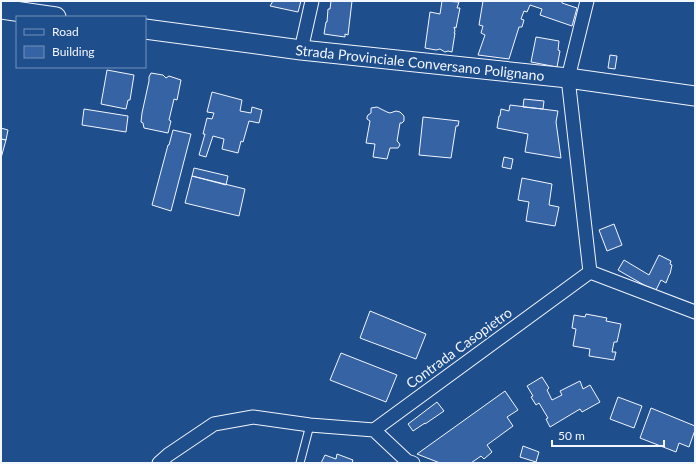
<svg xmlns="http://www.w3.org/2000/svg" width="696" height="464" font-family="Lato,sans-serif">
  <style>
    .building { fill: #3563a3; stroke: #f2f6ff }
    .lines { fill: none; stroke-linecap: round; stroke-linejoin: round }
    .lane-casing { stroke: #f2f6ff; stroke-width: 9 }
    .street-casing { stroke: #f2f6ff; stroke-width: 15 }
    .secondary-casing { stroke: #f2f6ff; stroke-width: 21 }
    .lane { stroke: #1f4e8c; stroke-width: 7 }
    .street { stroke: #1f4e8c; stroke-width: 13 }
    .secondary { stroke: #1f4e8c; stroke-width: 19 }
    .labels { text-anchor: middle; stroke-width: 3; stroke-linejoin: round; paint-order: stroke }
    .street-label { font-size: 14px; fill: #f2f6ff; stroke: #1f4e8c }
  </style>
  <rect width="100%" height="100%" fill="#1f4e8c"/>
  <!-- building -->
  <path class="building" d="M 273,1 L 301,1 L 298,12 L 270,6 Z
    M 331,1 L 352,1 L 348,35 L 345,34 L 345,37 L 324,34 L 326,22 L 327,22 L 328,9 L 330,9 Z
    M 442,1 L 459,2 L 457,8 L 460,8 L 456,28 L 454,27 L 455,31 L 454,33 L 455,33 L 452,52 L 448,51 L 445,52 L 440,49 L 436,50 L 425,48 L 430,12 L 440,14 Z
    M 483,1 L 562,1 L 562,3 L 577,8 L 572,26 L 540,15 L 542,9 L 530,5 L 527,12 L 524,11 L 521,19 L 524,20 L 522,27 L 519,27 L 509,59 L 478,55 L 485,35 L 481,33 L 483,26 L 479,25 Z
    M 536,37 L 559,41 L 558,50 L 560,51 L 557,67 L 531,62 Z
    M 610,55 L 617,56 L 615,69 L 608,68 Z
    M 107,70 L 134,75 L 130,100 L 128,100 L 126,109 L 101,104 Z
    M 151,73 L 163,75 L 166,78 L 169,76 L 181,80 L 177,100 L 174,99 L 169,120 L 171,121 L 168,133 L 144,128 L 143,123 L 141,122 L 142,113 L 149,81 L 149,77 Z
    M 212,92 L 242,100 L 240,111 L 251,113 L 252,107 L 262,110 L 259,123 L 249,121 L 243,142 L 241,141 L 238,153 L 222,149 L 224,139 L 213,136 L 206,157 L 199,155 L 205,134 L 203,134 L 207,118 L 212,119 L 214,113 L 207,112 Z
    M 524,99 L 544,101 L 543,109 L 523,107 Z
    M 510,105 L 558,111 L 556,122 L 561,158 L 525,152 L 528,134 L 497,128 L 499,116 L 500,116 L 501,109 L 509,111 Z
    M 377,107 L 387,112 L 390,113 L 396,111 L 400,112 L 404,116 L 404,121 L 402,123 L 400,123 L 397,141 L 399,143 L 400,145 L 398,148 L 390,148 L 387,159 L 373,157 L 375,144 L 366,143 L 370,121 L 367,119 L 367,117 L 368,115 L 371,113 L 371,108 Z
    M 84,109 L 128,116 L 126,132 L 82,125 Z
    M 423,117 L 459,121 L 458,126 L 456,126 L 451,158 L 419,155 Z
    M 1,128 L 8,130 L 6,140 L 1,139 Z
    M 173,130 L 191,134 L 171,211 L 152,205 L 168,145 L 169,145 Z
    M 1,139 L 6,140 L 1,158 Z
    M 504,157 L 513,159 L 511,169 L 502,167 Z
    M 194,168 L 228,176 L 226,185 L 192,176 Z
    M 192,176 L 245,189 L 239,216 L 185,203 Z
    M 522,178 L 552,184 L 549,205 L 559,207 L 555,226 L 526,221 L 529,202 L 518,200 Z
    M 614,224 L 622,245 L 607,251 L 599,230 Z
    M 659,255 L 671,261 L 670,264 L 672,265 L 670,274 L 669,275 L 666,283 L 661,280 L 656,290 L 644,285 L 618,270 L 624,260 L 649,275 Z
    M 370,311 L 426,334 L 416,359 L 360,338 Z
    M 586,314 L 607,318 L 606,321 L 621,324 L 617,342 L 614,342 L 612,352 L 616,352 L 614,360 L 589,356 L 590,349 L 573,346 L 576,329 L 572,328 L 574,315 L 585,317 Z
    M 341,353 L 397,375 L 386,402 L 330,380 Z
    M 542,377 L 549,388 L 547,390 L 552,400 L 562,395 L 560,391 L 580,381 L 583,389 L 590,385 L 600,402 L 582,412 L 580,409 L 550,427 L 546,419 L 548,418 L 539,403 L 536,405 L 531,397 L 533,396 L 527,386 Z
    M 505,391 L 518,410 L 507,417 L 513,426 L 487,445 L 492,452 L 484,459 L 481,456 L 471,463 L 440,463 L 417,454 Z
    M 618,397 L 642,406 L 634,428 L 610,419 Z
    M 437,402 L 444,411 L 425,424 L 425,423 L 413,431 L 408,424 Z
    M 651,408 L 695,426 L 695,430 L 689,447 L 679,443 L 676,452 L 640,438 Z
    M 523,446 L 539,452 L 536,462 L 520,457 Z
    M 337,454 L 353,460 L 352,463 L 321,463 L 325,455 L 336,459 Z"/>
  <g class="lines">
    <!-- lane casing -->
    <g class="lane-casing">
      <path id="lane" d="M 300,463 L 310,425"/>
    </g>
    <!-- street casing -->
    <g class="street-casing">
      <path id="street" d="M 301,50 L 312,1
        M 590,272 L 695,312
        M 374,430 L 407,461 L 413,463
        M 159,463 L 168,455 L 214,424 L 253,417 L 310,425 L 374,430 L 590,272 L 568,78 L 587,1"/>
    </g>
    <!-- secondary casing -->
    <g class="secondary-casing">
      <path id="secondary" d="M 1,9 L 56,17
        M 145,29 L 301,50 L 568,78 L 695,96"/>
    </g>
    <!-- lane -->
    <use href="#lane" class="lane"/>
    <!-- street -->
    <use href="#street" class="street"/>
    <!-- secondary -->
    <use href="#secondary" class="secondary"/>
  </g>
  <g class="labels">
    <!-- street labels -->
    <g class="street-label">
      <text transform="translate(420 63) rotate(6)" y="5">Strada Provinciale Conversano Polignano</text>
      <text transform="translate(459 348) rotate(-36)" y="5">Contrada Casopietro</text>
    </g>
  </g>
  <!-- border -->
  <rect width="696" height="464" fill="none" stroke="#f2f6ff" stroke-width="4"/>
  <!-- legend -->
  <rect x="16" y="16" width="130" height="52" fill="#1f4e8c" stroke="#7391ba"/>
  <rect x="24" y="29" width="20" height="6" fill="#1f4e8c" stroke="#7391ba"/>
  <text x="52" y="36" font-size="12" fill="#f2f6ff">Road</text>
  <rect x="24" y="46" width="20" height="12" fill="#3563a3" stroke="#7391ba"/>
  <text x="52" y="56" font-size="12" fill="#f2f6ff">Building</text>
  <!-- scale -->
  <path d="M552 440v6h112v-6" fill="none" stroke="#f2f6ff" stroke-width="2"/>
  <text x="558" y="440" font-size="12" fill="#f2f6ff" stroke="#1f4e8c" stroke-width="3" paint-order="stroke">50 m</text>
</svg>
